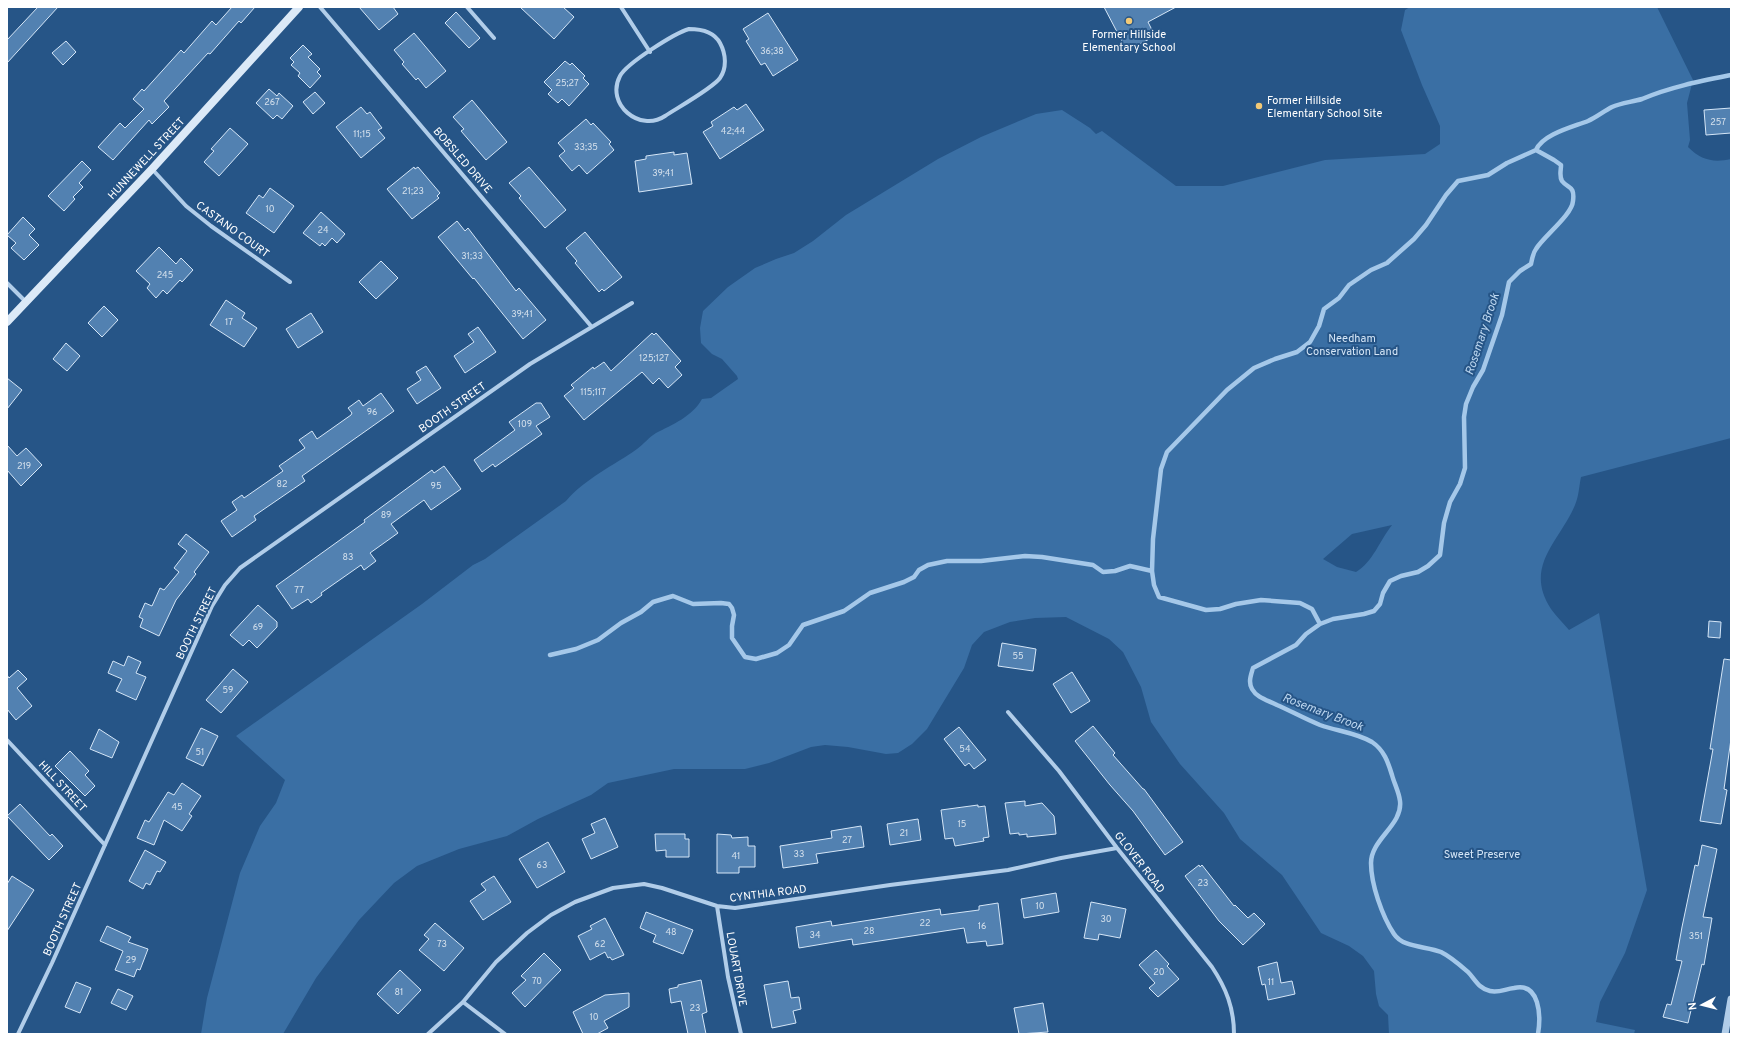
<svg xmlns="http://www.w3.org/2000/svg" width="1738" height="1041" font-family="Overpass,sans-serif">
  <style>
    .green { fill: #3a6fa4; fill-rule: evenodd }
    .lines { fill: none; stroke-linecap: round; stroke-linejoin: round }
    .stream { stroke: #a5c8e9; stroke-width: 4.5 }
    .building { fill: #5281b1; stroke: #d5e6f7 }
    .minor { stroke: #b1cde9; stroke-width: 4 }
    .tertiary { stroke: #b1cde9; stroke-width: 7 }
    .secondary { stroke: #dbe9f7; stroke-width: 8 }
    .poi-dot { fill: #f2c976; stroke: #265587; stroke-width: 1.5 }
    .labels { text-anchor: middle; stroke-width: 4; stroke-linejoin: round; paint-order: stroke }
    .number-label { font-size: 9px; fill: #d4e0ec }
    .poi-label { font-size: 11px; fill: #fff; stroke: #265587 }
    .street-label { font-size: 11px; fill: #fff; stroke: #265587 }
    .park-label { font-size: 11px; fill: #d5e6f7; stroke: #265587 }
    .water-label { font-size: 12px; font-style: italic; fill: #bdd7f0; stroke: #265587 }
  </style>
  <rect width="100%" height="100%" fill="#265587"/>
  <!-- green -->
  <path class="green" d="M 1410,7 L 1657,7 L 1693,80 L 1687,103 L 1690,140 L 1688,147 C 1701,160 1713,163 1731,159 L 1731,438 L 1581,477 C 1579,486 1579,496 1575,505 C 1560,541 1523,566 1551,609 C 1556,616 1563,623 1569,630 L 1599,613 L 1647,890 L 1625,953 L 1600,1002 L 1596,1022 L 1635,1030 L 1634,1034 L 1389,1034 L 1388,1015 L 1379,1006 L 1376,994 L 1374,971 L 1363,956 L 1349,946 L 1321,933 L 1282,875 L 1240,839 L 1224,813 L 1180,764 L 1151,722 L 1141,687 L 1123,652 L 1109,639 L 1066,617 L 1035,618 L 1010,622 L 984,632 L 972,645 L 964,668 L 927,729 L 912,744 L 898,753 L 886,754 L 848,747 L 825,745 L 811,747 L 769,763 L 745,769 L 674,769 L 608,783 L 591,795 L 538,819 L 507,836 L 459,849 L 417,866 L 394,883 L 359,920 L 316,978 L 283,1034 L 201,1034 L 207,998 L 240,873 L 260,826 L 276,803 L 285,780 L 236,736 L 422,604 L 473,565 L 485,559 L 566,501 C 586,478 613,466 637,449 C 644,444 649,437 656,433 C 672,425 693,416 702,399 L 711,398 L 738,379 L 737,376 L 722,359 L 712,354 L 701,343 L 700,328 L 703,311 L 728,287 L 755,268 L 776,259 L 794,253 L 813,241 L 846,215 L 938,159 L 981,137 L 1036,114 L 1062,110 L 1090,128 L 1096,134 L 1102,131 L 1176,186 L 1223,186 L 1325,160 L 1425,154 L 1440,144 L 1440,126 L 1422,85 L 1401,30 L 1405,10 ZM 1392,525 C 1380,540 1373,562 1356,572 L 1337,567 L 1323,559 L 1352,534 Z"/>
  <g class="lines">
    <!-- stream -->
    <path class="stream" d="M 1320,624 L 1312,609 L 1300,603 L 1261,600 L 1236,604 L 1220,609 L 1206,610 L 1159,597 L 1154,585 L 1152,571 L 1153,539 L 1161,469 L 1167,452 L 1227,390 L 1254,368 L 1275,359 L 1297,352 L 1310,342 L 1319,326 L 1324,309 L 1339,298 L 1349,285 L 1371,270 L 1387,263 L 1414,239 L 1426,225 L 1446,195 L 1458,181 L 1488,175 L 1507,163 L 1536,150
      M 550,655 L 576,649 L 598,640 L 621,623 L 641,612 L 653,602 L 673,596 L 693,604 L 721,603 L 729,604 L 732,608 L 734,615 L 732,626 L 732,638 L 745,657 L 756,659 L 777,653 L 789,645 L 803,625 L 844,611 L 870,593 L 904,582 L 914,577 L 919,570 L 928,565 L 947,561 L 981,561 L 1025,556 L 1042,557 L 1093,565 L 1103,572 L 1115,571 L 1130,566 L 1152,571
      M 1538,1034 C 1541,1016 1540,982 1514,988 C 1505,989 1499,993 1490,991 C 1479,989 1475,979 1468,972 C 1460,965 1451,957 1441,952 C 1427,946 1403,948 1394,934 C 1382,916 1371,884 1371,863 C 1371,839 1403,825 1400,801 C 1399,792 1394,783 1392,775 C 1388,762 1384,750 1372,742 C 1357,733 1337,731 1320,725 C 1305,719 1291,711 1277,705 C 1267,700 1257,698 1252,689 C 1248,682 1251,675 1253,668 L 1296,645 L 1306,634 L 1320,624 L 1333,619 L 1364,614 L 1374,611 L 1380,604 L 1383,593 L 1390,581 L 1401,576 L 1418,572 L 1428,566 L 1440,555 L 1444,523 L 1450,502 L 1460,484 L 1465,468 L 1464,417 L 1466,404 L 1473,387 L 1483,370 L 1502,315 L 1509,282 L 1520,271 L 1531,264 C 1532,259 1533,253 1536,249 C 1544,236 1572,215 1573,201 C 1575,185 1568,189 1562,181 C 1559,176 1561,171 1561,165 L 1554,160 L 1536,150 C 1543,134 1573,127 1588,121 C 1597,117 1604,111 1612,107 C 1621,103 1632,102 1642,99 C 1670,87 1701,81 1731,75"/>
  </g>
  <!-- building -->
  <path class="building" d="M 38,7 L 58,7 L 7,63 L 7,40 Z
    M 232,7 L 255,7 L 241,23 L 239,21 L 210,54 L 208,53 L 164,101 L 169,107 L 152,124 L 149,120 L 113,160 L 98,147 L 120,123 L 125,128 L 144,109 L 133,99 L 142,89 L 144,91 L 181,50 L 184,53 L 212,21 L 216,25 Z
    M 359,7 L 393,7 L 398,14 L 379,30 Z
    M 520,7 L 563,7 L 574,17 L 554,39 Z
    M 1104,7 L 1176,7 L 1148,22 L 1155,36 L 1127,51 Z
    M 456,12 L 480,38 L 469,48 L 445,23 Z
    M 768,13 L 798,60 L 773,76 L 765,63 L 761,65 L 746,41 L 749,39 L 743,29 Z
    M 414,33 L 446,71 L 426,88 L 418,78 L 416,80 L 402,64 L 404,62 L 394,50 Z
    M 66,41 L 76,52 L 63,65 L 52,53 Z
    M 303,45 L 312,54 L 308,57 L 320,69 L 317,72 L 321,76 L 310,88 L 298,76 L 300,73 L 291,65 L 294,62 L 290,58 Z
    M 565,61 L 570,65 L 572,63 L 585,76 L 583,78 L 589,84 L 569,106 L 562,99 L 558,103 L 548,94 L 552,90 L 544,82 Z
    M 269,89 L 277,96 L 279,93 L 293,106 L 282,119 L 277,115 L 273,119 L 256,103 Z
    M 315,92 L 325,103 L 313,114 L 303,102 Z
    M 472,100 L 507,142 L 486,160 L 461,131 L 464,129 L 453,117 Z
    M 746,104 L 764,130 L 720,159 L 703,132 L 713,126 L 711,122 L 734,107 L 737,110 Z
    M 361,107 L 367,114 L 370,112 L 382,128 L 378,130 L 385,138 L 361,158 L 336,127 Z
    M 1731,108 L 1731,133 L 1706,135 L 1704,110 Z
    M 586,119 L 591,125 L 593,123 L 611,142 L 609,144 L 614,150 L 587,174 L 579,165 L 572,171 L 559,156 L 565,151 L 558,143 Z
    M 230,128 L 248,144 L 219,176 L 204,162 L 214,151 L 211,149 Z
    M 674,152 L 674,155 L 687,153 L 692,184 L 639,192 L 635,161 L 646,159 L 646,156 Z
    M 82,161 L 91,170 L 79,183 L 83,187 L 73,197 L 75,199 L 64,211 L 48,196 Z
    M 414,167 L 415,169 L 418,167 L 440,193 L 437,196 L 439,198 L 412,219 L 387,189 Z
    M 529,167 L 566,210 L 545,228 L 519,198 L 521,196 L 509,183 Z
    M 270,188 L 294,206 L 274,233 L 246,213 L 259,195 L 263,198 Z
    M 321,212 L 345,234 L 337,243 L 332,238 L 325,246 L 322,243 L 320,246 L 303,233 Z
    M 23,217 L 35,229 L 29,235 L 39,245 L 24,260 L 11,248 L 16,243 L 7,235 Z
    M 457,221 L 465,231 L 468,228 L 516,291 L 519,288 L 546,320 L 523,339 L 474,278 L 473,279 L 438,237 Z
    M 585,232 L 622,277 L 604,291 L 602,289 L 599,292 L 575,263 L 577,261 L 566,248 Z
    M 159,247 L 176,264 L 181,258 L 193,270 L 182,282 L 180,280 L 167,294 L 163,290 L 156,298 L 147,288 L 150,284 L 136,271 Z
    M 381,261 L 398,278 L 376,299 L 359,282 Z
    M 226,300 L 245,313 L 242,318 L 257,328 L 244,347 L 210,325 Z
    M 104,306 L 118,320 L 102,337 L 88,323 Z
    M 311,313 L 323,332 L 298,348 L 286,329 Z
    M 478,327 L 496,352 L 465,373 L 454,356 L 474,342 L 468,334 Z
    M 652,333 L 654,335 L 656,333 L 681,361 L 675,367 L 682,375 L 668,388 L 659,378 L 653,384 L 642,372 L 584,420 L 564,396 L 574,388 L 571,385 L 593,367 L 594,369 L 604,362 L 611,371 Z
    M 66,343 L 80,356 L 67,371 L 53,359 Z
    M 426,366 L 441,388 L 417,404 L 407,389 L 421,380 L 416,372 Z
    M 7,378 L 22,390 L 7,409 Z
    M 381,393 L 394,411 L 302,476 L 305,481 L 254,516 L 256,520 L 232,537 L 221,521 L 237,510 L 232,502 L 242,495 L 244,498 L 283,471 L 279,466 L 305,448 L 299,440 L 312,431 L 317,439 L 351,415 L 352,413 L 348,408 L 359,400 L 363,406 Z
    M 536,403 L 541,403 L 550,417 L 536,426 L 542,434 L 495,467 L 493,464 L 482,472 L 474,460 L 515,430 L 509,422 Z
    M 7,445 L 17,456 L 26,448 L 42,465 L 21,486 L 7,470 Z
    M 444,466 L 461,489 L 431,510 L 424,500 L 391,524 L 398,533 L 370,553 L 376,561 L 364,570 L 361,565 L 321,593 L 322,595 L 311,603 L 308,599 L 292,609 L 276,586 L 365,522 L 364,520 L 432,470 L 434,473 Z
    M 186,534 L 209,552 L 194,572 L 196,574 L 176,600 L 159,636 L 140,627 L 143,619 L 139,617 L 145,603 L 152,606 L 160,588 L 164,590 L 179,572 L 174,568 L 187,551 L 178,544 Z
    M 258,605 L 277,622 L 277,627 L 257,648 L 249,640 L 243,646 L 230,635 Z
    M 1709,621 L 1721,622 L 1720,638 L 1708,637 Z
    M 1002,643 L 1036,649 L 1033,671 L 998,666 Z
    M 128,656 L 141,662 L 136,673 L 146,677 L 136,700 L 116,691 L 122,679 L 108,673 L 113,661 L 124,666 Z
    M 1724,659 L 1731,660 L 1731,739 L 1724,789 L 1727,790 L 1721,824 L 1700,821 L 1713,749 L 1710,749 Z
    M 233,669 L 248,682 L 221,713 L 206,700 Z
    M 18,670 L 27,679 L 17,688 L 32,706 L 16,720 L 7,709 L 7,675 L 9,678 Z
    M 1072,672 L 1090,701 L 1071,713 L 1053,684 Z
    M 1093,726 L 1115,753 L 1113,755 L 1143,789 L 1144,789 L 1183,842 L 1165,855 L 1133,811 L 1110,785 L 1075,741 Z
    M 959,727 L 986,760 L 974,769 L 969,763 L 965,766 L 944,739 Z
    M 201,728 L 218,736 L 203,766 L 186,758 Z
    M 99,729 L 119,742 L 112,758 L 90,749 Z
    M 70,751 L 89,771 L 85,775 L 95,786 L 85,796 L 55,766 Z
    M 182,783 L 201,796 L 189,814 L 192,816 L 182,831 L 164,820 L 154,845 L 137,838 L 145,820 L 149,822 L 168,792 L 174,795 Z
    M 1025,801 L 1025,806 L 1042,803 L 1054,816 L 1056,834 L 1027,837 L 1027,834 L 1019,835 L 1019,833 L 1010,834 L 1005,803 Z
    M 20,804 L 50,836 L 52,834 L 63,846 L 49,860 L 7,816 Z
    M 978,805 L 978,807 L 985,806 L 989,837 L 983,838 L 984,841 L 955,846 L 953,838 L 945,839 L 941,810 Z
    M 605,818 L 618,847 L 591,859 L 582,839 L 595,833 L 591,824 Z
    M 918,819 L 921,840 L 890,845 L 887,824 Z
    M 861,826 L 864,847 L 816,854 L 818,863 L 783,868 L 780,846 L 832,838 L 831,831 Z
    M 655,834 L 685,834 L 685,839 L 689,839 L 689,857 L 666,857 L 666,850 L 656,851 Z
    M 717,834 L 731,835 L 732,838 L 748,837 L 748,846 L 755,846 L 755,867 L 739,867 L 739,873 L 717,873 Z
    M 548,842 L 565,872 L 537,888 L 519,859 Z
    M 1702,845 L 1717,849 L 1703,917 L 1712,918 L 1704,965 L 1702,964 L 1688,1023 L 1663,1017 L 1667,1004 L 1671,1005 L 1682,961 L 1676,960 L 1682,927 L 1695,865 L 1698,866 Z
    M 145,850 L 166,862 L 160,872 L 157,871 L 150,885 L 146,883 L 143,889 L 129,881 Z
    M 1199,865 L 1200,867 L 1202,865 L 1234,906 L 1235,905 L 1248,918 L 1254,913 L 1265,924 L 1243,945 L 1219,921 L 1185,876 Z
    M 12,876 L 34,890 L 7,931 L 7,884 Z
    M 494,876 L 511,902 L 483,920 L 470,901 L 486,890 L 481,884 Z
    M 1056,893 L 1059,912 L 1024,918 L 1021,899 Z
    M 1091,902 L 1126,909 L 1120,938 L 1099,934 L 1098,940 L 1084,938 Z
    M 998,903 L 1003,944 L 987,946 L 986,941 L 967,943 L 964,928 L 853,945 L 852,939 L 799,948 L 796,927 L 831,921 L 832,926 L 940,909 L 941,915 L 979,910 L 979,906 Z
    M 646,912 L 693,930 L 683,954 L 653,942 L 656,935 L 640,928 Z
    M 605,918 L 624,955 L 612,960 L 610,957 L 608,958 L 605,952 L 590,960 L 578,936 L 592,929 L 590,926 Z
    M 435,923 L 464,948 L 444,971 L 419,950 L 429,939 L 424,935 Z
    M 107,926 L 131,937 L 128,942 L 148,949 L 140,970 L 137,969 L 134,977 L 115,970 L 123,951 L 100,941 Z
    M 1156,950 L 1169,964 L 1167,966 L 1179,979 L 1158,997 L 1149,988 L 1155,983 L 1139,965 Z
    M 544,953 L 561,970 L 525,1007 L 512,993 L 526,980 L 521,976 Z
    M 1277,962 L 1281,983 L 1292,981 L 1295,994 L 1268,1000 L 1265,984 L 1262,985 L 1258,967 Z
    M 400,970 L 421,990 L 398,1014 L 377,994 Z
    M 701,980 L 707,1012 L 702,1014 L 706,1034 L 688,1034 L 681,1001 L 671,1003 L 669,989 L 678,987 L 678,985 Z
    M 788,981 L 791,998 L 799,997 L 801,1009 L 793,1011 L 796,1023 L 772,1028 L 764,985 Z
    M 76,982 L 91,988 L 80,1013 L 65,1007 Z
    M 118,989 L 133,996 L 126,1010 L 111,1003 Z
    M 629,993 L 629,1007 L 604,1021 L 608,1028 L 597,1034 L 583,1034 L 573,1012 L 605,995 Z
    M 1043,1003 L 1048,1032 L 1019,1034 L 1014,1008 Z"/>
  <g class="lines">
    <!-- minor -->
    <path class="minor" d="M 320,7 L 591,326
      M 467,7 L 494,38
      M 621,7 L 650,52
      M 689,29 C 702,29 714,32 720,43 C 726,54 727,68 720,78 C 713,88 677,108 665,116 C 640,133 605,104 620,76 C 627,63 675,33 689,29 Z
      M 152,169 L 186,206 L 211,226 L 290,282
      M 7,283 L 26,302
      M 1008,712 L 1059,771 L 1117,848 L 1212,967 C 1226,988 1234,1008 1234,1034
      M 7,740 L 105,845
      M 717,906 L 728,977 L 741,1034
      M 463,1002 L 505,1034
      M 18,1034 L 52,963 L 212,606 L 225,585 L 240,568 L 530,364 L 632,303
      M 428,1034 L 463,1002 L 496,962 L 527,933 L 551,915 L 575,902 L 613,888 L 644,884 L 662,888 L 717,906 L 735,908 L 890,885 L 1008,870 L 1061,858 L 1117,848"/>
    <!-- tertiary -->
    <path class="tertiary" d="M 1725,1034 L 1731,999"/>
    <!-- secondary -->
    <path class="secondary" d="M 7,322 L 152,169 L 299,7"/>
  </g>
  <!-- markers -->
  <g class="poi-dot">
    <circle cx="1129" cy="21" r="4"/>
    <circle cx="1259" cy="106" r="4"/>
  </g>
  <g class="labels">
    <!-- number labels -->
    <g class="number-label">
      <text x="772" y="54">36;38</text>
      <text x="567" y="86">25;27</text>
      <text x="272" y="105">267</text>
      <text x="1718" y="125">257</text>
      <text x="733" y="134">42;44</text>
      <text x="362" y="137">11;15</text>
      <text x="586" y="150">33;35</text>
      <text x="663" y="176">39;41</text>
      <text x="413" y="194">21;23</text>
      <text x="270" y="212">10</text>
      <text x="323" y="233">24</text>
      <text x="472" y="259">31;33</text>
      <text x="165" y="278">245</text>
      <text x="522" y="317">39;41</text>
      <text x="229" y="325">17</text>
      <text x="654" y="361">125;127</text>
      <text x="593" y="395">115;117</text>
      <text x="372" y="415">96</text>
      <text x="525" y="427">109</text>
      <text x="24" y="469">219</text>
      <text x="282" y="487">82</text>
      <text x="436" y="489">95</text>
      <text x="386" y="518">89</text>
      <text x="348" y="560">83</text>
      <text x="299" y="593">77</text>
      <text x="258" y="630">69</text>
      <text x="1018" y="659">55</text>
      <text x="228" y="693">59</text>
      <text x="965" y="752">54</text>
      <text x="200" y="755">51</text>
      <text x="177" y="810">45</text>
      <text x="962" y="827">15</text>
      <text x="904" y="836">21</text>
      <text x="847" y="843">27</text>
      <text x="799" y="857">33</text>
      <text x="736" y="859">41</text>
      <text x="542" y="868">63</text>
      <text x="1203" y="886">23</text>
      <text x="1040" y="909">10</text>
      <text x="1106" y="922">30</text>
      <text x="925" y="926">22</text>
      <text x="982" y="929">16</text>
      <text x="869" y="934">28</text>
      <text x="671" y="935">48</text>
      <text x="815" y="938">34</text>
      <text x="1696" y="939">351</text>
      <text x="442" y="947">73</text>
      <text x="600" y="947">62</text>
      <text x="131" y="963">29</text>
      <text x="1159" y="975">20</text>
      <text x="537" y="984">70</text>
      <text x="1271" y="985">11</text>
      <text x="399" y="995">81</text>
      <text x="695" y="1011">23</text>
      <text x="594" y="1020">10</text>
    </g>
    <!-- poi labels -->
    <g class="poi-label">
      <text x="1129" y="38">Former Hillside<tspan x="1129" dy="13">Elementary School</tspan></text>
      <text x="1267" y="104" text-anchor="start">Former Hillside<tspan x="1267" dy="13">Elementary School Site</tspan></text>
    </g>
    <!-- street labels -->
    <g class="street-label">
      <text transform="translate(146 158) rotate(-47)" y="4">HUNNEWELL STREET</text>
      <text transform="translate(463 160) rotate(49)" y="4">BOBSLED DRIVE</text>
      <text transform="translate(233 229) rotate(36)" y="4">CASTANO COURT</text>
      <text transform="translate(452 407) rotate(-35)" y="4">BOOTH STREET</text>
      <text transform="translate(196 623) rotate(-64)" y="4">BOOTH STREET</text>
      <text transform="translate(63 786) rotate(47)" y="4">HILL STREET</text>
      <text transform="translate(1140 862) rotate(52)" y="4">GLOVER ROAD</text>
      <text transform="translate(768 893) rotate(-7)" y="4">CYNTHIA ROAD</text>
      <text transform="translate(62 919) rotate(-66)" y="4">BOOTH STREET</text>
      <text transform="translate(737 969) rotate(80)" y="4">LOUART DRIVE</text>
    </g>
    <!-- park labels -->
    <g class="park-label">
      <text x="1352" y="342">Needham<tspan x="1352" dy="13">Conservation Land</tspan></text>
      <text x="1482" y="858">Sweet Preserve</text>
    </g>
    <!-- water labels -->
    <g class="water-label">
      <text transform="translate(1482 334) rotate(-72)" y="4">Rosemary Brook</text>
      <text transform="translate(1323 712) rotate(21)" y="4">Rosemary Brook</text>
    </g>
  </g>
  <!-- border -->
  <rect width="1738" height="1041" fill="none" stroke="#ffffff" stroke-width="16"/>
  <!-- north arrow -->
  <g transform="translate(1702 1005) rotate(263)" stroke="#265587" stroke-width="3" paint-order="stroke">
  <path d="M0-3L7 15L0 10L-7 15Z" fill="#ffffff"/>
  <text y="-6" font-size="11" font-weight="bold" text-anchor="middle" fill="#ffffff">N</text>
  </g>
</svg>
